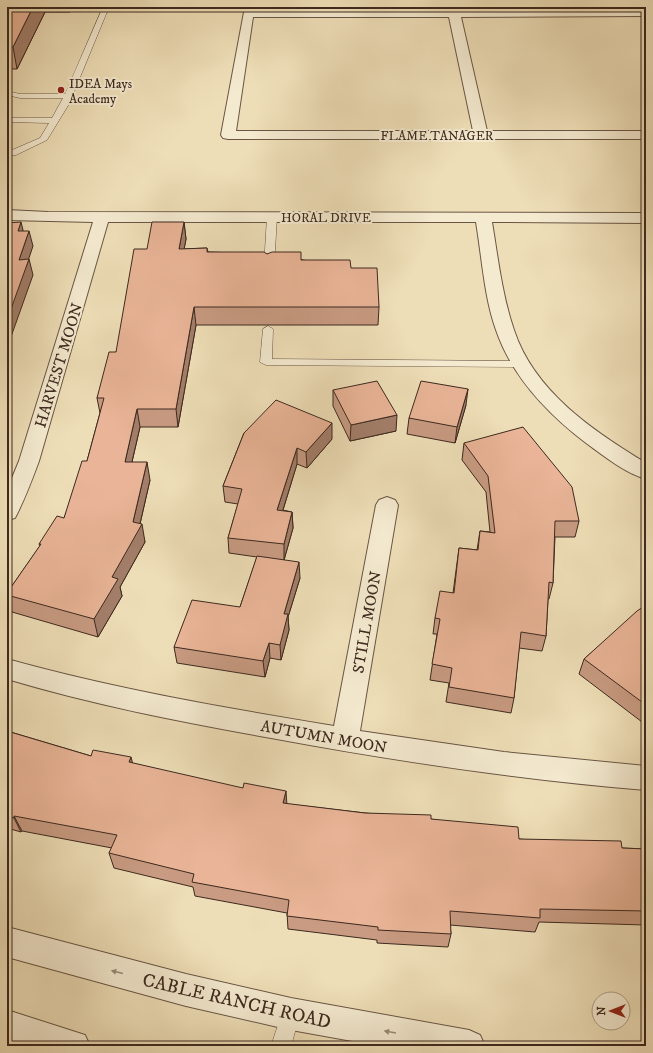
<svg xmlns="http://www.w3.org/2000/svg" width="653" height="1053" font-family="'IM FELL DW Pica',serif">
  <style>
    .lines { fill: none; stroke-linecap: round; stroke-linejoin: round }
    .service-casing { stroke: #695644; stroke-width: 1 }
    .minor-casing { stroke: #695644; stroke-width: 2 }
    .tertiary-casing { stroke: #695644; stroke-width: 2 }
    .service { fill: #f4ead0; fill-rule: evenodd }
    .minor { fill: #f4ead0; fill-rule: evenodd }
    .tertiary { fill: #f4ead0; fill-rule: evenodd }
    .wall { fill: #c89b82; stroke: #3d291e }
    .shaded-wall { fill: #a37e6a; stroke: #3d291e }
    .building { fill: #e9b497; stroke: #3d291e }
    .oneway { fill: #988a77 }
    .poi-dot { fill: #8f2418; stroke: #f4ead0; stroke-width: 1.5 }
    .labels { text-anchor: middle; stroke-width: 4; stroke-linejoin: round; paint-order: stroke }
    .far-poi-label { font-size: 13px; fill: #3d291e; stroke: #f4ead0; text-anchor: start }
    .far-street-label { font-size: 13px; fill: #3d291e; stroke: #f4ead0 }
    .street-label { font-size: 16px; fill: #3d291e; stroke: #f4ead0 }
    .near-street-label { font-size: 19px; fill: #3d291e; stroke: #f4ead0 }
  </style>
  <rect width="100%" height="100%" fill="#eedeb7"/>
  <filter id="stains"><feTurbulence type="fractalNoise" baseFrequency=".005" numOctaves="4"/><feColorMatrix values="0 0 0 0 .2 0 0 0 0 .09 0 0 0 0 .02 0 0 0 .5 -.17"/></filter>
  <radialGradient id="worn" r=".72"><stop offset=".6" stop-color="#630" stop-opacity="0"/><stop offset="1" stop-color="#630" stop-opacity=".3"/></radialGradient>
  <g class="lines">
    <!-- service casing -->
    <g class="service-casing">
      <path id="service" d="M 103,7 L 109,7 L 69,104 L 47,140 L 16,155 L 7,156 L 7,150 L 12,150 L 40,138 L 49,123 L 7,122 L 7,118 L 52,118 L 63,98 L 20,98 L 7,95 L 7,91 L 20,94 L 65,94 Z
        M 272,214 L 277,217 L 274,267 L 269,270 L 264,267 L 267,217 Z
        M 268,326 L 273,329 L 272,359 L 522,361 L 528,364 L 522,367 L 266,365 L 260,362 L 263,329 Z
        M 291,1005 L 298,1007 L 300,1014 L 291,1046 L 271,1046 L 284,1007 Z"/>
    </g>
    <!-- minor casing -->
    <g class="minor-casing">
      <path id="minor" d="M 646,10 L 646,16 L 461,17 L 487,131 L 646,131 L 646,139 L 228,139 L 223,138 L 221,135 L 244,12 ZM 253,17 L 449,17 L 473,131 L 236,131 Z
        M 7,210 L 48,212 L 646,213 L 646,223 L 492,222 C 498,258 502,295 514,330 C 534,391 593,431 646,463 L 646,479 C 625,473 604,456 586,443 C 548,414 512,377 496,330 C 484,296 482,258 476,222 L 108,222 L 39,461 C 32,480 25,499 15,518 L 7,520 L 7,490 L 19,461 L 93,222 L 7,220 Z
        M 387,497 L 395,500 L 398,505 L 360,731 L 504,752 L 646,766 L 646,790 C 520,780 396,761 271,738 C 182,722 94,705 7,679 L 7,659 C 114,689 225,708 334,726 L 376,505 L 379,500 Z"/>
    </g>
    <!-- tertiary casing -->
    <g class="tertiary-casing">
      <path id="tertiary" d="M 7,927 L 186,974 L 291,998 L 469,1030 L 480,1035 L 485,1046 L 380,1046 L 291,1030 L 186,1006 L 7,957 Z
        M 7,1010 L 85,1035 L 90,1046 L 20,1046 L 7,1042 Z"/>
    </g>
    <!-- service -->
    <use href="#service" class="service"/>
    <!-- minor -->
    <use href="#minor" class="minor"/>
    <!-- tertiary -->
    <use href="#tertiary" class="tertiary"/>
  </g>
  <!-- wall -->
  <path class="wall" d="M 7,7 L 72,7 L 70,12 L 45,12 L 17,69 L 7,69 Z
    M 184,222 L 186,239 L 184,249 L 207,248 L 208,252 L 267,254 L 351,268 L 379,307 L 378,325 L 196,325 L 178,427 L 140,427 L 132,462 L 150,480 L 140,524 L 145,542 L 120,587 L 122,596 L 98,637 L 12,612 L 7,598 L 7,593 L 40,546 L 39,544 L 64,518 L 87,461 L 100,413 L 97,398 L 116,352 Z
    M 333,390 L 396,431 L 350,441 L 333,406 Z
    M 466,405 L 455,443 L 407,434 L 409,418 Z
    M 244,433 L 332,439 L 307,468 L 297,464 L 283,510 L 292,512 L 293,528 L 284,560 L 300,578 L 288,617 L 289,630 L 281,660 L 270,658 L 265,677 L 177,663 L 174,647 L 240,607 L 257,557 L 229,553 L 228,538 L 238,504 L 225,502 L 223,486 Z
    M 464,443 L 579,521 L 575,537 L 555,537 L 553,583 L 549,599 L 548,599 L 546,636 L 542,651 L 519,648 L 514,698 L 511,713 L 446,702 L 449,683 L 430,680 L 437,634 L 433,634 L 435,618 L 453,593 L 459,548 L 477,550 L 480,531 L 490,532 L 486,492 L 462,460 Z
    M 646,605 L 646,725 L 579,674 L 584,659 Z
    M 7,731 L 91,756 L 132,763 L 287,804 L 365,813 L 431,819 L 519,839 L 622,848 L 646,849 L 646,926 L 646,925 L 539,922 L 535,932 L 450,925 L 451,934 L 448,947 L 377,943 L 377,940 L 288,929 L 287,913 L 195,896 L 193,887 L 114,868 L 109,853 L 112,848 L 22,831 L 21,832 L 7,828 Z"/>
  <!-- shaded-wall -->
  <path class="shaded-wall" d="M 33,7 L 44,7 L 45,12 L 17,69 L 13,47 Z
    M 69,7 L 72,7 L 70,12 Z
    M 21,222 L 25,238 L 18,231 Z
    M 184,222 L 186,239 L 181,266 L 179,249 Z
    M 29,231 L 33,246 L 26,267 L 29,259 L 33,275 L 7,348 L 7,320 L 19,260 Z
    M 194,307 L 196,325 L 178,427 L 176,409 Z
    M 468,389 L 466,405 L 455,443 L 457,427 Z
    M 137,409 L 140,427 L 128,479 L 125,462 Z
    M 397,415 L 396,431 L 350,441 L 351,425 Z
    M 332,423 L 332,439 L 307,468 L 306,452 Z
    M 297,448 L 297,464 L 278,526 L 277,510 Z
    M 147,462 L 150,480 L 139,528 L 142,524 L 145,542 L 120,587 L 122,596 L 98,637 L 94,619 L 112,577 L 133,522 Z
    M 292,512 L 293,528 L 284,560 L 284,544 Z
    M 299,562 L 300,578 L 288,617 L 289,630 L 281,660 L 280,645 L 284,614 Z
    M 269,643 L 270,658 L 265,677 L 263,661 Z
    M 131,757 L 135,772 L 129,762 Z
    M 286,791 L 287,806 L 283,803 Z
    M 14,816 L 22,831 L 21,832 L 14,818 Z"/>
  <!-- building -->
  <path class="building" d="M 7,7 L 33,7 L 13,47 L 7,47 Z
    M 21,222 L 18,231 L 29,231 L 19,260 L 29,259 L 7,320 L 7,223 Z
    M 152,222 L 184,222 L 179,249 L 207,248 L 207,252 L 264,252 L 267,254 L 272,252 L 301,252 L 301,260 L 350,260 L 351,268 L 377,268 L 379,307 L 194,307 L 176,409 L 137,409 L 125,462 L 147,462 L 133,522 L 142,524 L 112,577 L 118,579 L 94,619 L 7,595 L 7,593 L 41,544 L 39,544 L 57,516 L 64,518 L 82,461 L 87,461 L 104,398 L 97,398 L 109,352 L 116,352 L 134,249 L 147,249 Z
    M 377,381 L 397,415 L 351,425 L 333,390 Z
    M 421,381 L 468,389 L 457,427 L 409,418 Z
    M 276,400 L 332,423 L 306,452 L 297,448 L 277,510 L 292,512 L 284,544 L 228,538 L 242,489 L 223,486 L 244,433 Z
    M 523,427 L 572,487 L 579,521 L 555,521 L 553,583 L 549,582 L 546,636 L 521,632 L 514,698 L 449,687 L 452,668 L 432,664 L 440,619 L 435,618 L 440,591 L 454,593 L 459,548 L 478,550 L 480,531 L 495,533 L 488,476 L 464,443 Z
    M 257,556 L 299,562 L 284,614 L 288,614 L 280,645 L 269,643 L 263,661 L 174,647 L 192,600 L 240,607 Z
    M 646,605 L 646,705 L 584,659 L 637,611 Z
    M 7,731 L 91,756 L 93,750 L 131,757 L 129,762 L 243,788 L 244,783 L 286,791 L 283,803 L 365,813 L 431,815 L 431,819 L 518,827 L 519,839 L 621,841 L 622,848 L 646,849 L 646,911 L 540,909 L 540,918 L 450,911 L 451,934 L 378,930 L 378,927 L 287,916 L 289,900 L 192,882 L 194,874 L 109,853 L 117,835 L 14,816 L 14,818 L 7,816 Z"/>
  <!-- one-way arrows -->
  <defs><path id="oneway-solid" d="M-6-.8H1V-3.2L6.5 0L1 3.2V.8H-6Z"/></defs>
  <g class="oneway">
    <use href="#oneway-solid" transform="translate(117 972) rotate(-166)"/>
    <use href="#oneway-solid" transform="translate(390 1032) rotate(-170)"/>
  </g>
  <!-- markers -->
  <circle class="poi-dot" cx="61" cy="90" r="4"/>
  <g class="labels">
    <!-- far-poi labels -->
    <g class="far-poi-label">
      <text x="69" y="88">IDEA Mays<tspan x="69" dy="15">Academy</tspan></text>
    </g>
    <!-- far-street labels -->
    <g class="far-street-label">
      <text x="437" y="140">FLAME TANAGER</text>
      <text x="326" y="222">HORAL DRIVE</text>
    </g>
    <!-- street labels -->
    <g class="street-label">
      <text transform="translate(58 365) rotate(-73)" y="6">HARVEST MOON</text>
      <text transform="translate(366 622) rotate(-80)" y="6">STILL MOON</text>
      <text transform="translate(324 736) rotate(10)" y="6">AUTUMN MOON</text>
    </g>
    <!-- near-street labels -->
    <g class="near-street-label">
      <text transform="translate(237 1000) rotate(13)" y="7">CABLE RANCH ROAD</text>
    </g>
  </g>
  <!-- margin -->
  <rect width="653" height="1053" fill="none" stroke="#eedeb7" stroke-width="24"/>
  <rect x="8" y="8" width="637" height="1037" fill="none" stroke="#3d291e" stroke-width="2"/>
  <rect x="12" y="12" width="629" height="1029" fill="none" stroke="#3d291e"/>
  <!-- north arrow -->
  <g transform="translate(611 1011) rotate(270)"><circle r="19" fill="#f4ead0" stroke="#ab9d89"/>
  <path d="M0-3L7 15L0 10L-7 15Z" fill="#8f2418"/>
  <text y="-6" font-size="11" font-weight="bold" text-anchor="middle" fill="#3d291e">N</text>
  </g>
  <rect width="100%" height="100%" filter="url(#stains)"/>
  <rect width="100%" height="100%" fill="url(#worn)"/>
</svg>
